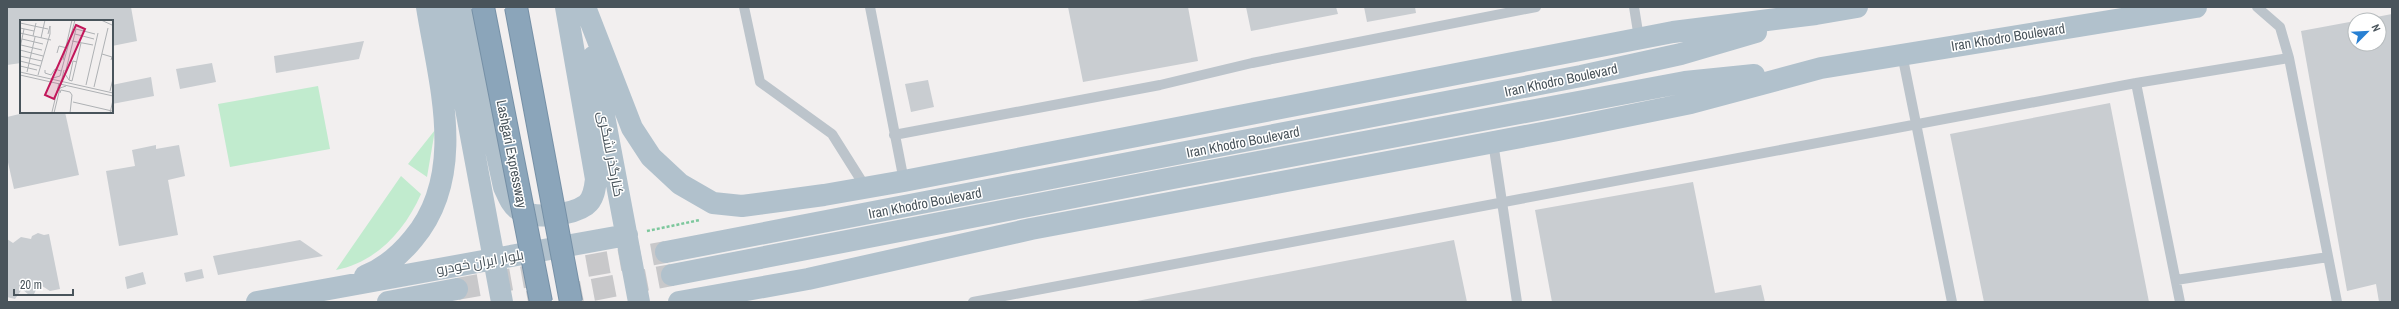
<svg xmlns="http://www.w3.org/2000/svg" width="2399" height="309" font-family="'Archivo Narrow',Cairo,sans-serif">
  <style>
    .green { fill: #c1ebce }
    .building { fill: #c9cdd1 }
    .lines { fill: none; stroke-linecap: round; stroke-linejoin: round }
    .primary-tunnel { stroke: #c8c8ca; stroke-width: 22; stroke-dasharray: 22 11; stroke-linecap: butt }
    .path { stroke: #7cc79c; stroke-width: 2.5; stroke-dasharray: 3 2; stroke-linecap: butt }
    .lane { stroke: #bcc4cb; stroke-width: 10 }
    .primary { stroke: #b1c1cc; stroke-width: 22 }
    .highway-bridge-casing { stroke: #7690a6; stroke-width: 24; stroke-linecap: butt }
    .highway-bridge { stroke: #8ba5ba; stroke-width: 22 }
    .labels { text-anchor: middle; stroke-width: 3; stroke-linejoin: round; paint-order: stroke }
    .street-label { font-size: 14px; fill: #49545b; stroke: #fff }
    .inset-road { fill: none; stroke: #aeb1b4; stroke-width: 1 }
    .view { fill: #c2185b; fill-opacity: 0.15; stroke: #c2185b; stroke-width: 2 }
    .inset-edge { fill: none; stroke: #49545b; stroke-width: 2 }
  </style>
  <rect width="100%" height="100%" fill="#f2efef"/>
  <!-- green -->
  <path class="green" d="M 318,86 L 330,149 L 230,167 L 218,104 Z
    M 435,130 L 427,177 L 408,164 Z
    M 401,176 L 421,194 C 405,230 377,262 336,270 Z"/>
  <!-- building -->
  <path class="building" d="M 7,7 L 131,7 L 137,41 L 112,46 L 112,21 L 21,21 L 21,63 L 7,65 Z
    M 1068,7 L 1188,7 L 1198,61 L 1083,82 Z
    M 1246,7 L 1336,7 L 1338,14 L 1251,31 Z
    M 1364,7 L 1415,7 L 1416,13 L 1367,22 Z
    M 2392,14 L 2392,302 L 2379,302 L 2376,284 L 2347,291 L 2301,31 L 2355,21 L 2355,44 L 2379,44 L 2379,20 L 2366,19 Z
    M 364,41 L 359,59 L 276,73 L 274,56 Z
    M 212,63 L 216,82 L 180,89 L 176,69 Z
    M 151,77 L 154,96 L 112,104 L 112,85 Z
    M 928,80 L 934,107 L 911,112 L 905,84 Z
    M 2110,103 L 2149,302 L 1984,302 L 1950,134 Z
    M 28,112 L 65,112 L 79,175 L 14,189 L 7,158 L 7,117 Z
    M 156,145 L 156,149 L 179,145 L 185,176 L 168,180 L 178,235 L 119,246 L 106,171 L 135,166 L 132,150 Z
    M 1693,182 L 1715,293 L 1761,285 L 1765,302 L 1552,302 L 1535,210 Z
    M 38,233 L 44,235 L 49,234 L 60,289 L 50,291 L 39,284 L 34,294 L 29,295 L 22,289 L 15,299 L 7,297 L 7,239 L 13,243 L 21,237 L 31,239 L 32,236 Z
    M 300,240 L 323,256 L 218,275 L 213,256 Z
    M 1454,240 L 1467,302 L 1137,302 L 1137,301 Z
    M 202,269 L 204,278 L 186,282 L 184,273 Z
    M 143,272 L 146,284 L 127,289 L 125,277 Z"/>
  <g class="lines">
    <!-- primary-tunnel -->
    <path class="primary-tunnel" d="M 457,289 L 666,252
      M 528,302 L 672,275"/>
    <!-- path -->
    <path class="path" d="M 647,231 L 700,220"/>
    <!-- lane -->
    <path class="lane" d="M 744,7 L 760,82 L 832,134 L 866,188
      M 870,7 L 904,181
      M 1634,7 L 1639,38
      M 2257,7 L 2280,27 L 2289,58 L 2337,302
      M 1902,54 L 1952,302
      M 2136,83 L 2180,302
      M 894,135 L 1160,85 L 1252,63 L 1536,7
      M 1493,142 L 1517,302
      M 2176,280 L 2328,257
      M 973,302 L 2136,83 L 2289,58"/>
    <!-- primary -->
    <path class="primary" d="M 447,7 L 502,302
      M 465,7 L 504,187 C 508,195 511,205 519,210 C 534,220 572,215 586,205 C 594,199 595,188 596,179 L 566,7
      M 585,7 L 632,128 L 651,157 L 680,184 L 713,203 L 742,206 L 824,195 L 904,181 L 1673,32 L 1816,14 L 1857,7
      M 593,57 L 639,302
      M 666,252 L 1581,76 L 1681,54 L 1756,32
      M 672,275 L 1173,178 L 1685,82 L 1754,75
      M 365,276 C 385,268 400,255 413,239 C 468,174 439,83 427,7
      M 257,302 L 627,235
      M 388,302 L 457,289
      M 679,302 L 808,279 L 1031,229 L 1558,130 L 1691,103 L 1821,68 L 2196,7"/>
    <!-- highway-bridge casing -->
    <g class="highway-bridge-casing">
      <path id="highway-bridge" d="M 483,7 L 541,302
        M 516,7 L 571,302"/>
    </g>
    <!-- highway-bridge -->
    <use href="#highway-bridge" class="highway-bridge"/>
  </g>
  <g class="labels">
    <!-- street labels -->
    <g class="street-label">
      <text transform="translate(2008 37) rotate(-9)" y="5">Iran Khodro Boulevard</text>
      <text transform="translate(1561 80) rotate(-12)" y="5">Iran Khodro Boulevard</text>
      <text transform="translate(1243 142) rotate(-11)" y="5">Iran Khodro Boulevard</text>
      <text transform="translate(512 154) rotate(79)" y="5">Lashgari Expressway</text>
      <text transform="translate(611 154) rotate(79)" y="5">کنارگذر لشگری</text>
      <text transform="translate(925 203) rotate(-11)" y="5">Iran Khodro Boulevard</text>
      <text transform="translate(480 262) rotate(-10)" y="5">بلوار ایران خودرو</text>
    </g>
  </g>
  <!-- overview -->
  <g transform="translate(20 20)">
    <rect width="93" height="93" fill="#f2efef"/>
    <path class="inset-road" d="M 81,0 L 92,5M 0,3 L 28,9M 0,8 L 14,11M 56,9 L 45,54 L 49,60 L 52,61 L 61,23M 56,9 L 75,14M 0,13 L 31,20M 55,14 L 74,19M 13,16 L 16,3M 21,18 L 25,0M 2,19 L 23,24M 52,21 L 73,25M 1,25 L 22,30M 0,28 L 4,9M 0,30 L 23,36M 37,33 L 39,26 L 47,28M 82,34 L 92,37 L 91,40M 0,36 L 22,41M 43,40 L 52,0M 0,41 L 20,46M 0,46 L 17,50M 25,50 L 25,53 L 31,55 L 35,49 L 41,51M 0,52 L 93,73M 7,52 L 15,17M 0,55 L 93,76M 18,55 L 30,14 L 30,6 L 28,14M 33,58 L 40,56 L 55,0M 49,60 L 53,41 L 57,42M 41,63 L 44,50M 66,65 L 78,13M 74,67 L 88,8M 90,71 L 93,59M 40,73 L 41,70 L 50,72 L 52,75 L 50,93M 53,82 L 92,91M 32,92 L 39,63M 34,93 L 40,68 L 46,66M 90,93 L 93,80"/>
    <path class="view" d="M 56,5 L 65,9 L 34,79 L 25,75 Z"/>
    <rect width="93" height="93" class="inset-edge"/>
  </g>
  <!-- border -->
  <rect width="2399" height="309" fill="none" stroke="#49545b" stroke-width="16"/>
  <!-- north arrow -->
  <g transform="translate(2367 32) rotate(66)"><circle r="19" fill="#ffffff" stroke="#b6bbbd"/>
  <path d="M0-3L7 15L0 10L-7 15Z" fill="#2880d3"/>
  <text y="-6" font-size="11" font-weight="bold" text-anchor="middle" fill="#49545b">N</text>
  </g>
  <!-- scale -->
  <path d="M14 289v6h59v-6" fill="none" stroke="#49545b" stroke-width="2"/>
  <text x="20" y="289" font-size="12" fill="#49545b" stroke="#ffffff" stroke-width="3" paint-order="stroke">20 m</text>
</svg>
